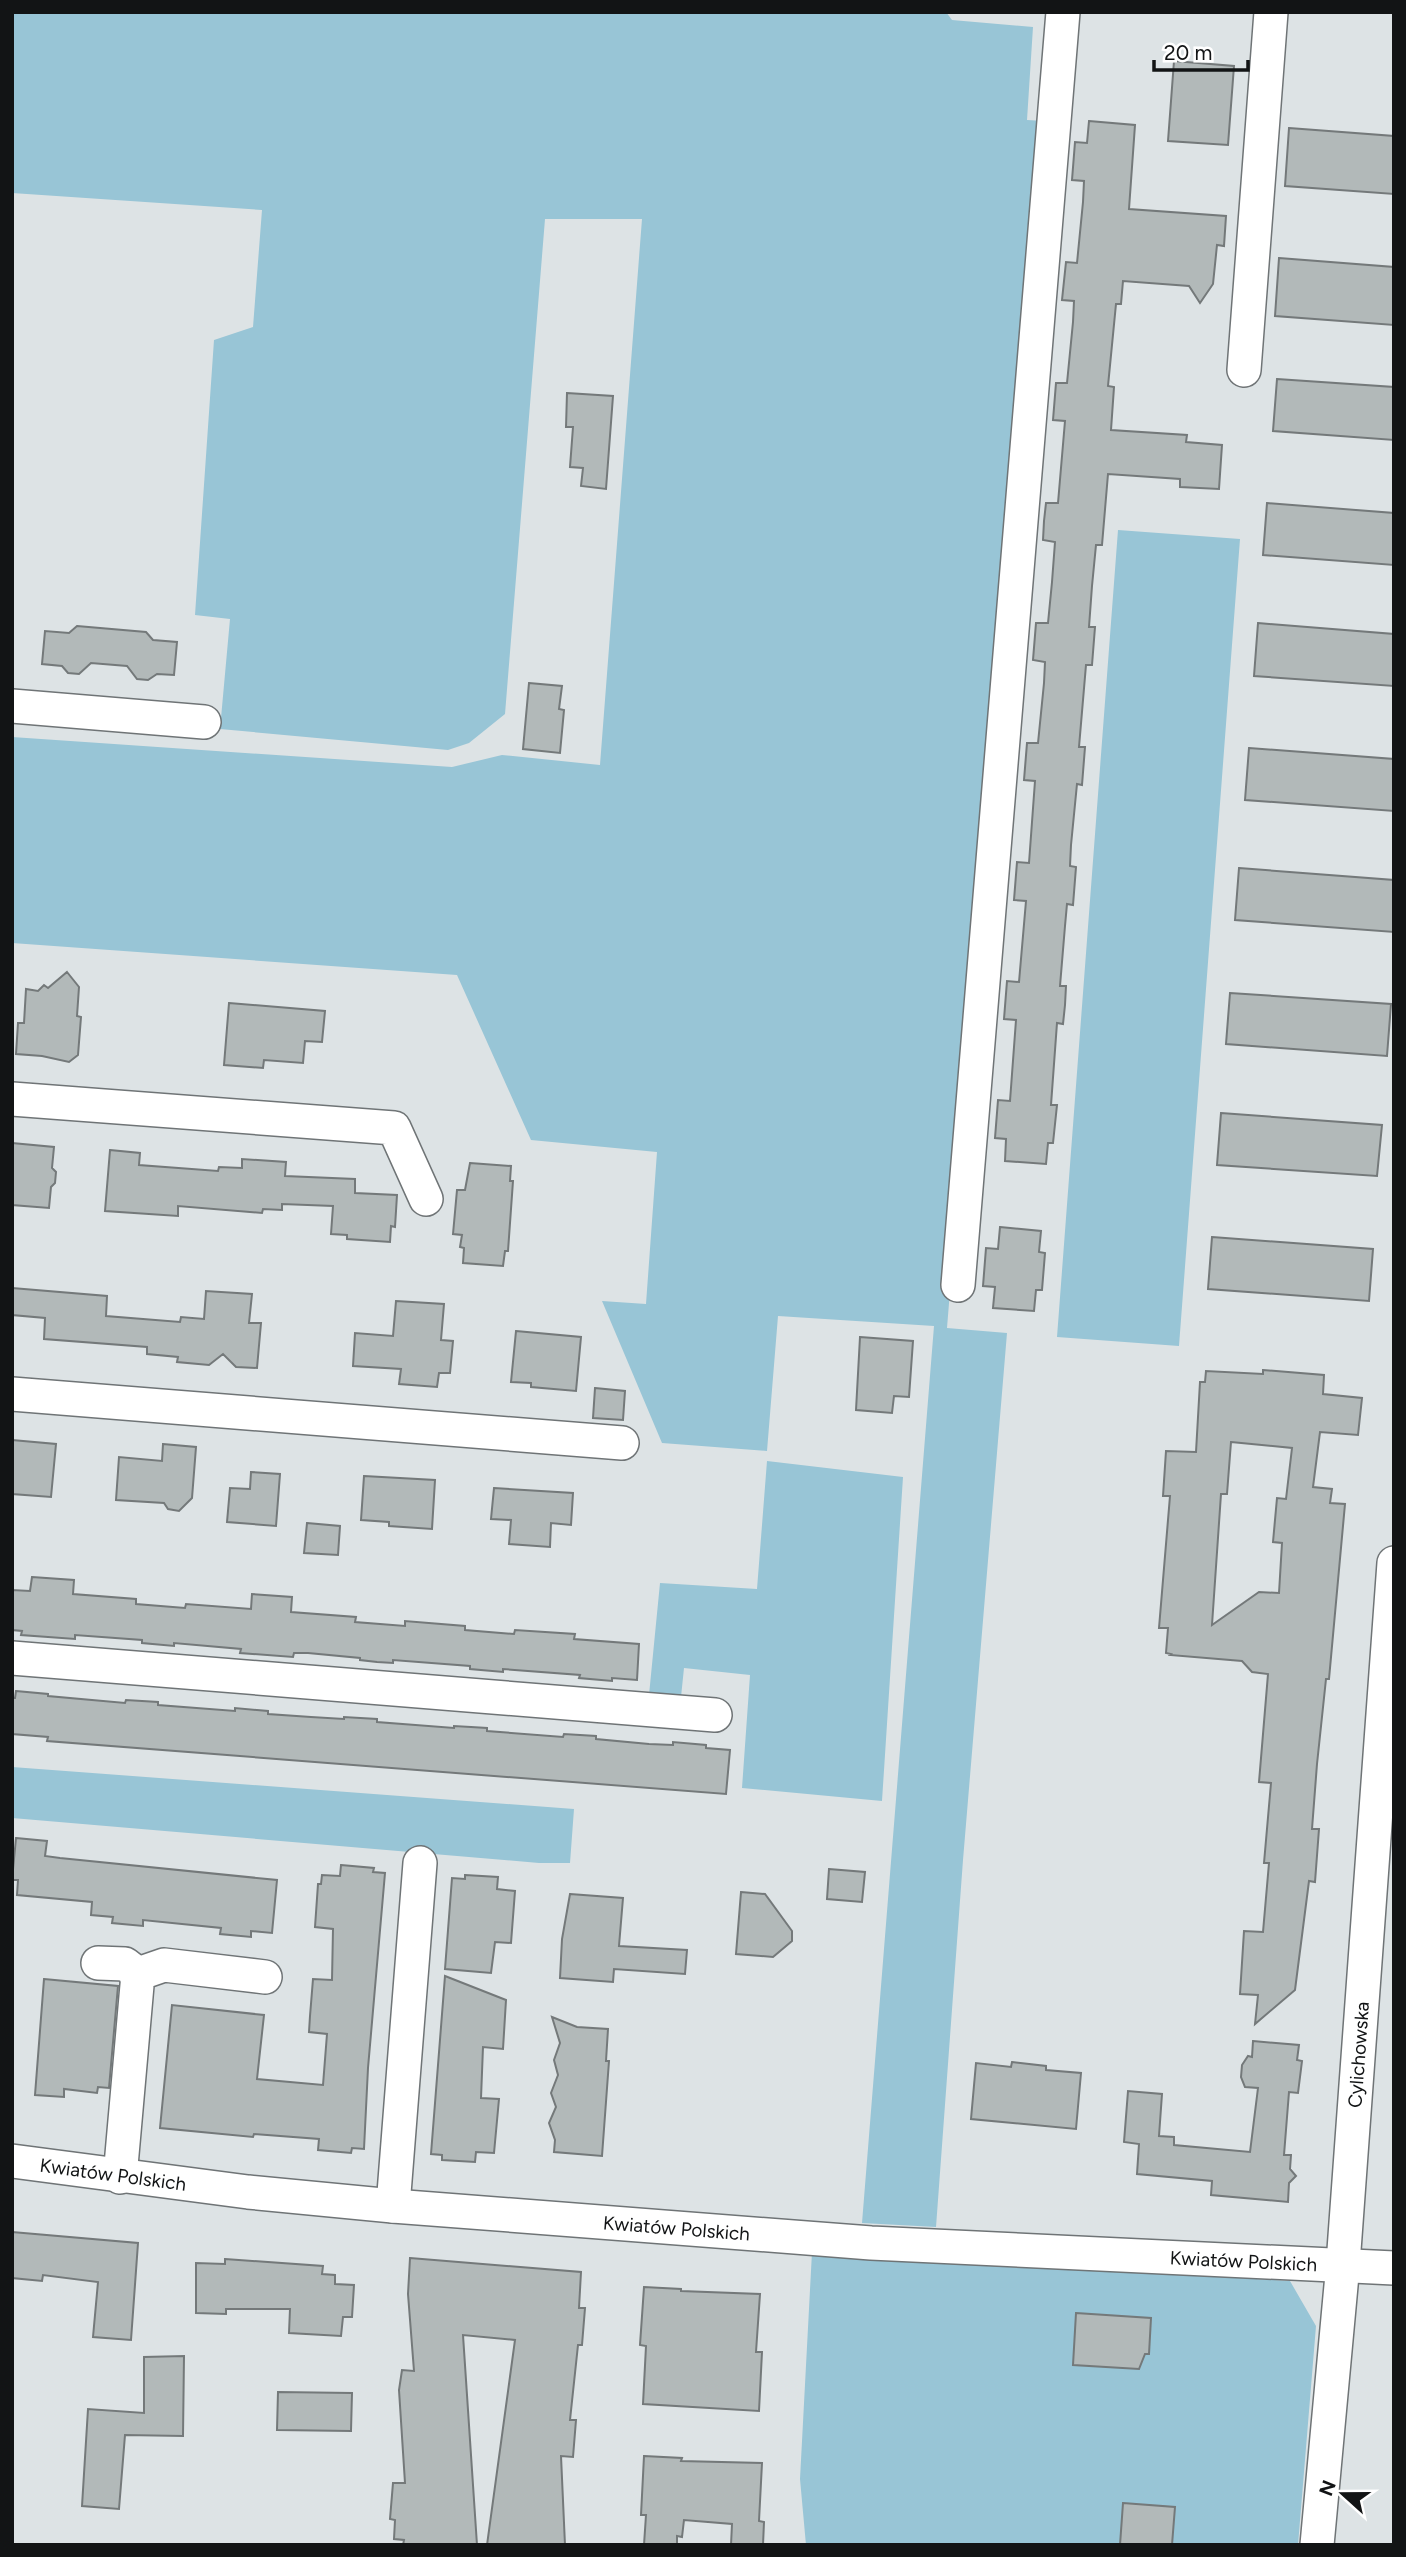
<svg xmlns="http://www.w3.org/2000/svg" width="1406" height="2557" font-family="Figtree,sans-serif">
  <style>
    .green { fill: #98c5d6 }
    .building { fill: #b2b9b9; stroke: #74797a; stroke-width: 2; fill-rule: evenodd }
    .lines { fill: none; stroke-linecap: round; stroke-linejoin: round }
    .minor-casing { stroke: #6f7476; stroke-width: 36 }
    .minor { stroke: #fff; stroke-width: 33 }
    .labels { text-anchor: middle; stroke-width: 5; stroke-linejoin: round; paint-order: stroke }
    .street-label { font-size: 19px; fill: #121415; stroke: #fff }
  </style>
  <rect width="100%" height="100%" fill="#dde3e5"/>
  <!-- green -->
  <path class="green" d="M 12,12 L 946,12 L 952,20 L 1033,27 L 1027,120 L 1045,121 L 947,1328 L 1007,1333 L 963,1860 L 936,2227 L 862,2223 L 934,1326 L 778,1316 L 767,1451 L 662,1443 L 602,1301 L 646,1304 L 657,1152 L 531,1140 L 457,975 L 12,943 L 12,737 L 452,767 L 502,755 L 600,765 L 642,219 L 545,219 L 505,714 L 469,743 L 448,750 L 220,729 L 230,619 L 195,615 L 214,340 L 253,327 L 262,210 L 12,193 Z
    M 1118,530 L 1240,539 L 1179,1346 L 1057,1337 Z
    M 767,1461 L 903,1477 L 882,1801 L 742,1788 L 750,1675 L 684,1668 L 681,1697 L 649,1695 L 660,1583 L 757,1589 Z
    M 12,1767 L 574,1809 L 570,1863 L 539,1863 L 12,1818 Z
    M 812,2252 L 1290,2281 L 1316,2326 L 1298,2545 L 806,2545 L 800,2479 Z"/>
  <!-- building -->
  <path class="building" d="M 1174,61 L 1234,66 L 1228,145 L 1168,141 Z
    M 1089,121 L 1135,125 L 1129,209 L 1226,216 L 1224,246 L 1217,245 L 1213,284 L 1200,303 L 1189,286 L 1123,281 L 1121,304 L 1116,304 L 1108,386 L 1114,387 L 1111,430 L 1187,435 L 1186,442 L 1222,445 L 1219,489 L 1180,487 L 1180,479 L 1108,474 L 1102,545 L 1096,545 L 1092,586 L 1089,627 L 1095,627 L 1092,665 L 1086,665 L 1079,747 L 1085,747 L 1082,785 L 1077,784 L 1071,845 L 1070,866 L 1076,867 L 1073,905 L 1067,904 L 1065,926 L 1060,986 L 1066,986 L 1065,1005 L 1063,1024 L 1057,1023 L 1051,1105 L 1057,1105 L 1053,1143 L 1048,1143 L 1046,1164 L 1005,1161 L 1006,1139 L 995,1138 L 998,1100 L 1010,1101 L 1016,1020 L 1004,1019 L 1007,981 L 1019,982 L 1026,901 L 1014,900 L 1017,862 L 1029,863 L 1035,781 L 1024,780 L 1027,743 L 1038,743 L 1044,683 L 1045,662 L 1033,660 L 1036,623 L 1048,623 L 1052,582 L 1055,542 L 1043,540 L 1044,521 L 1046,503 L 1058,503 L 1065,421 L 1053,420 L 1056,383 L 1067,383 L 1073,322 L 1074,301 L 1062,300 L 1066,262 L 1077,263 L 1083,202 L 1084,181 L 1072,180 L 1075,142 L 1087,143 Z
    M 1289,128 L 1394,136 L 1394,194 L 1285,186 Z
    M 1279,258 L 1394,267 L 1394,325 L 1275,316 Z
    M 1277,379 L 1394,387 L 1394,440 L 1273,431 Z
    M 567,393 L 613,396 L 606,489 L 581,486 L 583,468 L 570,467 L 573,427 L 566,427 Z
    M 1267,503 L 1394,513 L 1394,565 L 1263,555 Z
    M 1258,623 L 1394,634 L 1394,686 L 1254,676 Z
    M 77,626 L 146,632 L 153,640 L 177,642 L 174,675 L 157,674 L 148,680 L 137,679 L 127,666 L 91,663 L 79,674 L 68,673 L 62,666 L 42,664 L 45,631 L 69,633 Z
    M 529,683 L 562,686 L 559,709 L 564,710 L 560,753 L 523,749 Z
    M 1249,748 L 1394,759 L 1394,811 L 1245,800 Z
    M 1239,868 L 1394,880 L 1394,932 L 1235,920 Z
    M 67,972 L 79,987 L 77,1016 L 81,1017 L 78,1055 L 69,1062 L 42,1056 L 16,1054 L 18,1023 L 24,1023 L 26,989 L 38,991 L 44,985 L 48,988 Z
    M 1230,993 L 1391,1004 L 1387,1056 L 1226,1044 Z
    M 229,1003 L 325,1011 L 322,1042 L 305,1041 L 303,1063 L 264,1060 L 263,1068 L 224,1065 Z
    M 1221,1113 L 1382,1125 L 1377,1176 L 1217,1165 Z
    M 12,1143 L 54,1147 L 52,1168 L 56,1172 L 55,1183 L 51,1187 L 49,1208 L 12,1205 Z
    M 110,1150 L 140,1153 L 139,1165 L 218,1171 L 219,1167 L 242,1168 L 242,1159 L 286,1162 L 285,1176 L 355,1179 L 355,1193 L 397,1195 L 395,1227 L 391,1226 L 390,1242 L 347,1239 L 347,1235 L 331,1234 L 333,1206 L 282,1204 L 282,1210 L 263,1209 L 262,1213 L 178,1206 L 178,1216 L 105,1211 Z
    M 470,1163 L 511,1166 L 510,1181 L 513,1181 L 508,1251 L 505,1251 L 503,1266 L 463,1263 L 464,1248 L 460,1247 L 462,1235 L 453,1234 L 457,1190 L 465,1190 Z
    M 1000,1227 L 1041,1231 L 1039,1252 L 1045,1253 L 1042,1290 L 1036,1290 L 1034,1311 L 993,1308 L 995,1287 L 983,1286 L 986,1248 L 998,1249 Z
    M 1212,1237 L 1373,1249 L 1369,1301 L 1208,1289 Z
    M 12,1288 L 107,1296 L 106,1316 L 180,1322 L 181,1317 L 204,1319 L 206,1291 L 252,1294 L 249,1323 L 261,1323 L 257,1368 L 236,1367 L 223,1354 L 209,1365 L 177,1362 L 178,1357 L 147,1354 L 147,1347 L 44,1339 L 45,1318 L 12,1315 Z
    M 396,1301 L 444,1304 L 441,1340 L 453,1341 L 450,1373 L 439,1373 L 437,1387 L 399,1384 L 401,1369 L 353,1366 L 355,1333 L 393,1336 Z
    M 516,1331 L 581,1337 L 576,1391 L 531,1387 L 531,1383 L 511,1382 Z
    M 860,1337 L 913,1341 L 909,1397 L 894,1396 L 892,1413 L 856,1410 Z
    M 1263,1370 L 1324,1375 L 1323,1394 L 1362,1398 L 1358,1435 L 1320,1432 L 1313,1487 L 1332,1489 L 1330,1503 L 1345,1504 L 1329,1679 L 1326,1679 L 1317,1764 L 1312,1829 L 1319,1829 L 1315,1882 L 1309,1881 L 1295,1990 L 1255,2024 L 1258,1995 L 1240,1994 L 1244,1931 L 1263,1932 L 1269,1863 L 1264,1863 L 1271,1783 L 1259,1782 L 1268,1674 L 1252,1672 L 1242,1661 L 1170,1655 L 1171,1654 L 1166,1653 L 1168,1628 L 1159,1628 L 1170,1496 L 1163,1496 L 1166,1451 L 1196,1452 L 1200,1382 L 1205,1382 L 1206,1371 L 1263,1374 ZM 1231,1442 L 1292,1448 L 1286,1499 L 1277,1498 L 1273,1542 L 1282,1543 L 1279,1593 L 1259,1592 L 1212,1625 L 1221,1494 L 1227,1494 Z
    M 595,1388 L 625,1391 L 623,1420 L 593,1418 Z
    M 12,1440 L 56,1444 L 51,1497 L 12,1494 Z
    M 163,1444 L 196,1447 L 192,1498 L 179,1511 L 168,1509 L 164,1503 L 116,1500 L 119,1457 L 162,1461 Z
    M 251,1472 L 280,1474 L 276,1526 L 227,1522 L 230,1488 L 250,1489 Z
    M 364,1476 L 435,1480 L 432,1529 L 389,1526 L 389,1522 L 361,1520 Z
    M 494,1488 L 573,1493 L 571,1525 L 551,1523 L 550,1547 L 509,1544 L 511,1520 L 491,1519 Z
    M 307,1523 L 340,1526 L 338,1555 L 304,1553 Z
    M 32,1577 L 74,1580 L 73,1594 L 136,1599 L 136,1604 L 185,1608 L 186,1604 L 251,1609 L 252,1594 L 292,1597 L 291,1612 L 356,1617 L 355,1622 L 405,1626 L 405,1621 L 465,1626 L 465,1630 L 514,1634 L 515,1630 L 575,1634 L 574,1639 L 639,1644 L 637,1680 L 612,1678 L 612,1681 L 579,1678 L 580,1675 L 503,1669 L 503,1672 L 470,1669 L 470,1666 L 393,1660 L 393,1663 L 377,1662 L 360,1660 L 360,1658 L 308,1653 L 294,1653 L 293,1657 L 240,1653 L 241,1649 L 174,1643 L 174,1646 L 142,1643 L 142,1640 L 75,1635 L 75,1639 L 21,1635 L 22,1631 L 12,1630 L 12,1590 L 30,1591 Z
    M 16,1691 L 48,1694 L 48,1696 L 125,1703 L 126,1700 L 158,1702 L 158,1705 L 235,1711 L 235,1708 L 268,1711 L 268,1714 L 311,1717 L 344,1719 L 344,1717 L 377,1719 L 377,1722 L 454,1728 L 454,1726 L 471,1727 L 487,1728 L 487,1731 L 563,1737 L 564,1734 L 596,1736 L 596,1739 L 649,1744 L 673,1745 L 673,1742 L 706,1745 L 706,1748 L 730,1750 L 726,1794 L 47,1741 L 48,1737 L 12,1734 L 12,1698 L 15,1698 Z
    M 16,1838 L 47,1841 L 45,1856 L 60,1858 L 277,1880 L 272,1933 L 251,1931 L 251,1937 L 220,1934 L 221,1928 L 143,1920 L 143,1926 L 112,1923 L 113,1917 L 91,1915 L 92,1902 L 17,1895 L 18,1880 L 12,1880 Z
    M 341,1865 L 374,1868 L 373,1872 L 385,1873 L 368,2068 L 364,2149 L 352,2148 L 351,2153 L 318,2150 L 319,2139 L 254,2134 L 253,2137 L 160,2128 L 172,2005 L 264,2015 L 257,2079 L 323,2085 L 327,2034 L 309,2032 L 310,2016 L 313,1979 L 332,1980 L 333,1929 L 315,1927 L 318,1884 L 321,1884 L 322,1875 L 340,1876 Z
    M 829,1869 L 865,1872 L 862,1902 L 827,1899 Z
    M 465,1875 L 498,1877 L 497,1889 L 515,1891 L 511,1943 L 495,1942 L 491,1973 L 445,1969 L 452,1878 L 465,1879 Z
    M 741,1892 L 765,1894 L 792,1931 L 792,1941 L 773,1957 L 736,1954 Z
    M 570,1894 L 623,1898 L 619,1946 L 687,1950 L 685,1974 L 614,1969 L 613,1982 L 560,1978 L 562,1939 Z
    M 445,1976 L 506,2000 L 503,2049 L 483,2047 L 481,2098 L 499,2099 L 494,2153 L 476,2152 L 475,2162 L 442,2160 L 442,2155 L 431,2154 Z
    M 44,1979 L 118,1986 L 109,2088 L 98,2087 L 97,2093 L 64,2089 L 64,2097 L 35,2095 Z
    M 552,2017 L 577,2027 L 608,2029 L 606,2061 L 609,2061 L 602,2156 L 554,2152 L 555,2140 L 549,2123 L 556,2107 L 551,2093 L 558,2075 L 554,2060 L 560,2043 Z
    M 1253,2041 L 1299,2045 L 1297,2060 L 1302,2061 L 1298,2093 L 1289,2092 L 1284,2155 L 1291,2155 L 1290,2169 L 1296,2176 L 1289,2183 L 1288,2202 L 1211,2195 L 1212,2181 L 1137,2174 L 1139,2144 L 1124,2142 L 1128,2091 L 1162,2094 L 1159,2136 L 1174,2137 L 1174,2145 L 1250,2152 L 1258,2088 L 1245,2087 L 1241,2077 L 1242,2065 L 1248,2056 L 1252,2057 Z
    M 1012,2062 L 1046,2066 L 1046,2070 L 1081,2073 L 1076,2129 L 971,2119 L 976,2063 L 1011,2067 Z
    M 12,2232 L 138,2243 L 131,2340 L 93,2337 L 98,2282 L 43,2275 L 42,2281 L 12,2278 Z
    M 410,2258 L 581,2272 L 579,2308 L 585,2308 L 582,2345 L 578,2345 L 570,2420 L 576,2420 L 573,2457 L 561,2456 L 565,2545 L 487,2545 L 515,2340 L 463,2335 L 477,2545 L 403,2545 L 404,2540 L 394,2539 L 395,2520 L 390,2519 L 393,2483 L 405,2483 L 399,2390 L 402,2370 L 414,2371 L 408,2294 Z
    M 225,2259 L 323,2266 L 322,2274 L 335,2275 L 335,2284 L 354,2285 L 352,2317 L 343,2317 L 341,2336 L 289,2333 L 290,2309 L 226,2309 L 226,2314 L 196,2313 L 196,2263 L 225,2264 Z
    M 644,2287 L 681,2289 L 681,2291 L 760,2294 L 756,2352 L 762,2352 L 759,2411 L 643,2404 L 646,2346 L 640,2345 Z
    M 1076,2313 L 1151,2318 L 1149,2354 L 1145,2354 L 1139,2369 L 1073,2365 Z
    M 184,2356 L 183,2436 L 125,2435 L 119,2509 L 82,2506 L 88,2409 L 144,2413 L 144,2357 Z
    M 278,2392 L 352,2393 L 351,2431 L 277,2430 Z
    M 644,2456 L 682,2458 L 681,2461 L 762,2463 L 759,2521 L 764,2522 L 763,2545 L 731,2545 L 732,2524 L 684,2520 L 682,2537 L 677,2536 L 677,2545 L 644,2545 L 646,2515 L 641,2515 Z
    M 1123,2503 L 1175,2507 L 1172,2545 L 1120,2545 Z"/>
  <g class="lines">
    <!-- minor casing -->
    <g class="minor-casing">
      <g id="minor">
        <path d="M 1244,370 L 1271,12"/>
        <path d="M 12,706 L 204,722"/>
        <path d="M 12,1099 L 394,1128 L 426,1199"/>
        <path d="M 958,1285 L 1063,12"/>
        <path d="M 12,1394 L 622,1443"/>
        <path d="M 12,1658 L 715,1715"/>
        <path d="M 98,1963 L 125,1964 L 138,1974"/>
        <path id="s1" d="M 12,2161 L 248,2192 L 393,2206 L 871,2243 L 1394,2268"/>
        <path d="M 120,2177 L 138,1974 L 164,1965 L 265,1977"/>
        <path d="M 393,2206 L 420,1863"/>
        <path id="s2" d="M 1317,2545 L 1343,2264 L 1394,1563"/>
      </g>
    </g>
    <!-- minor -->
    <use href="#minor" class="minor"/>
  </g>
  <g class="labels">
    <!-- street labels -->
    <g class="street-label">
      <text dy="7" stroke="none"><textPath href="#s2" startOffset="492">Cylichowska</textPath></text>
      <text dy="7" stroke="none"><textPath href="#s1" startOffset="102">Kwiatów Polskich</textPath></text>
      <text dy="7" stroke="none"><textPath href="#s1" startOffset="668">Kwiatów Polskich</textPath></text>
      <text dy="7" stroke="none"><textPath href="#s1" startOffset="1236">Kwiatów Polskich</textPath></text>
    </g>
  </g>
  <!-- border -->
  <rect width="1406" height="2557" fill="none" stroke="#121415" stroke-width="28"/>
  <!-- north arrow -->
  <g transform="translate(1343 2494) rotate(291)" stroke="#ffffff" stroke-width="5" paint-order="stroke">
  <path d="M0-5L12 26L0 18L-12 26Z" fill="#121415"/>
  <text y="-10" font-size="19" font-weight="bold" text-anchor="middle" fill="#121415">N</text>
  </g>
  <!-- scale -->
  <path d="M1154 60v10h94v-10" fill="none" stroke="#121415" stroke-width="3.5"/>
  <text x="1164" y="60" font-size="21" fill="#121415" stroke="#ffffff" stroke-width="5" paint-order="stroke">20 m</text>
</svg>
